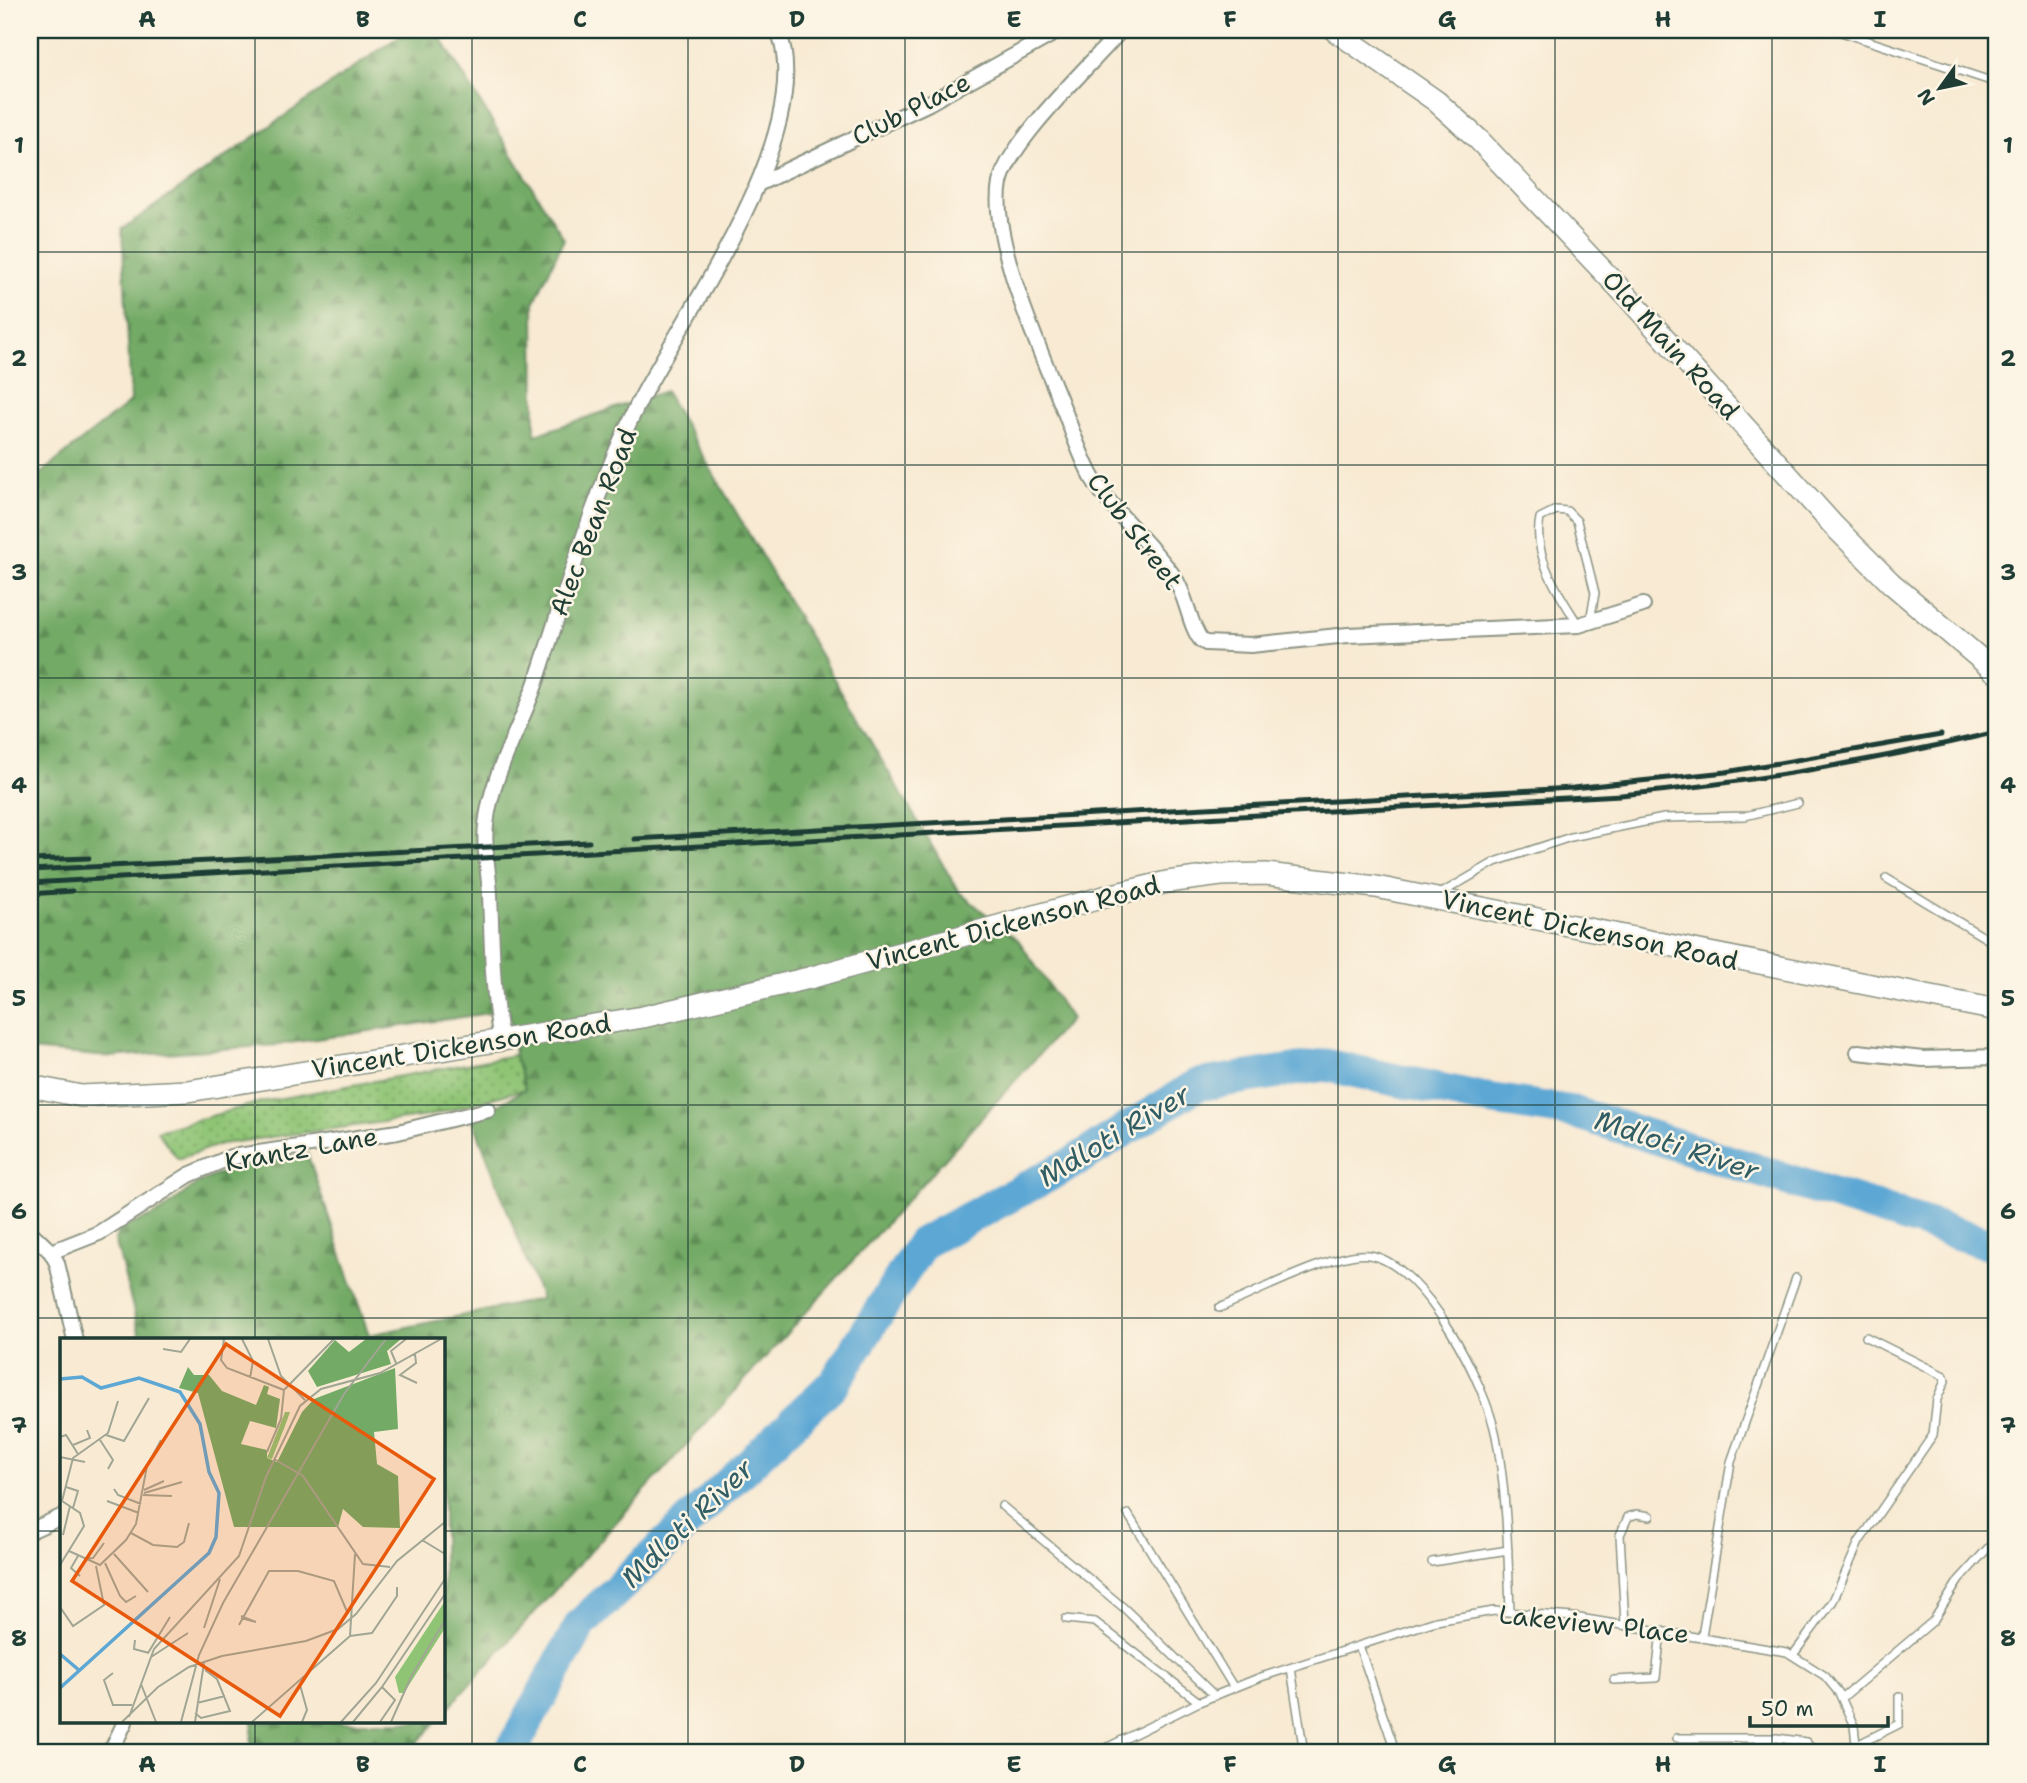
<svg xmlns="http://www.w3.org/2000/svg" width="2027" height="1783" font-family="'Shantell Sans',sans-serif">
  <style>
    .grass { fill: url(#grass-dots); stroke: #578054; stroke-width: 2 }
    .forest { fill: url(#forest-firs); stroke: #49744d; stroke-width: 2 }
    .lines { fill: none; stroke-linecap: round; stroke-linejoin: round }
    .river { stroke: #5ca7d4; stroke-width: 33 }
    .lane-casing { stroke: #8c9484; stroke-width: 10 }
    .street-casing { stroke: #8c9484; stroke-width: 18 }
    .secondary-casing { stroke: #8c9484; stroke-width: 24 }
    .lane { stroke: #fff; stroke-width: 7 }
    .street { stroke: #fff; stroke-width: 14 }
    .secondary { stroke: #fff; stroke-width: 21 }
    .rail { stroke: #1f3d34; stroke-width: 5 }
    .grid { fill: none; stroke: #1f3d34; stroke-width: 2; stroke-opacity: 0.55 }
    .labels { text-anchor: middle; stroke-width: 5; stroke-linejoin: round; paint-order: stroke }
    .street-label { font-size: 26px; fill: #1f3d34; stroke: #fcf5e5 }
    .water-label { font-size: 28px; font-style: italic; fill: #315d64; stroke: #fcf5e5 }
    .inset-river { fill: none; stroke: #5ca7d4; stroke-width: 3.5 }
    .inset-road { fill: none; stroke: #a1a593; stroke-width: 2 }
    .view { fill: #e8590c; fill-opacity: 0.15; stroke: #e8590c; stroke-width: 3.5 }
    .inset-edge { fill: none; stroke: #1f3d34; stroke-width: 3.5 }
    .neatline { fill: none; stroke: #1f3d34; stroke-width: 2.5 }
    .grid-label { font-size: 23px; text-anchor: middle; font-weight: bold; fill: #1f3d34 }
  </style>
  <defs>
    <pattern id="grass-dots" width="8" height="8" patternUnits="userSpaceOnUse" patternTransform="scale(1.75)"><rect width="8" height="8" fill="#8fc475"/><path d="M2 2h.1M6 6h.1" fill="none" stroke="#74a061" stroke-width="1.8" stroke-linecap="round"/></pattern>
    <pattern id="forest-firs" width="22" height="20" patternUnits="userSpaceOnUse" patternTransform="scale(1.75)"><rect width="22" height="20" fill="#73aa66"/><path d="M5 1l3.5 6h-7zM16 11l3.5 6h-7z" fill="#5e8c55"/></pattern>
  </defs>
  <rect width="100%" height="100%" fill="#fcf5e5"/>
  <filter id="ink" filterUnits="userSpaceOnUse"><feTurbulence type="fractalNoise" baseFrequency=".0143" numOctaves="2"/><feDisplacementMap in="SourceGraphic" scale="14" xChannelSelector="R" yChannelSelector="G"/><feConvolveMatrix kernelMatrix="1 2 1 2 8 2 1 2 1" color-interpolation-filters="sRGB"/></filter>
  <filter id="wash" filterUnits="userSpaceOnUse"><feTurbulence type="fractalNoise" baseFrequency=".00686" numOctaves="4" result="noise"/><feDisplacementMap in="SourceGraphic" scale="28" xChannelSelector="R" yChannelSelector="G"/><feGaussianBlur stdDeviation="1.57" result="paint"/><feColorMatrix in="noise" values="0 0 0 0 0 0 0 0 0 0 0 0 0 0 0 0 0 1.4 0 .05"/><feComposite in="paint" operator="in"/></filter>
  <g filter="url(#wash)">
    <rect width="100%" height="100%" fill="#f8ead3"/>
    <!-- grass -->
    <path class="grass" d="M 515,1055 L 525,1089 L 428,1116 L 221,1144 L 178,1159 L 157,1131 L 261,1102 Z"/>
    <!-- forest -->
    <path class="forest" d="M 408,30 L 436,30 L 564,239 L 534,303 L 535,435 L 665,391 L 959,892 L 1019,941 L 1071,1019 L 443,1714 L 443,1340 L 137,1340 L 141,1339 L 115,1239 L 119,1230 L 161,1212 L 197,1183 L 243,1164 L 307,1153 L 369,1335 L 541,1299 L 473,1120 L 525,1089 L 515,1055 L 509,1010 L 277,1045 L 109,1057 L 30,1050 L 30,482 L 131,401 L 122,229 Z
      M 253,1722 L 436,1722 L 408,1753 L 250,1753 Z"/>
    <g class="lines">
      <!-- river -->
      <path class="river" d="M 510,1753 L 581,1624 L 835,1382 L 922,1243 L 1074,1162 L 1197,1085 L 1325,1065 L 1481,1098 L 1573,1112 L 1997,1246"/>
    </g>
  </g>
  <g filter="url(#ink)">
    <g class="lines">
      <!-- lane casing -->
      <g class="lane-casing">
        <path id="lane" d="M 1835,30 L 1997,83
          M 1578,624 C 1559,594 1532,556 1540,518 L 1556,510 L 1567,511 L 1577,521 L 1595,593 L 1590,621
          M 1886,878 L 1997,945
          M 1440,894 L 1495,862 L 1571,837 L 1664,818 L 1745,816 L 1798,803
          M 1219,1308 C 1251,1295 1338,1250 1369,1255 C 1425,1263 1486,1386 1496,1436 C 1507,1494 1508,1554 1510,1612
          M 1002,1506 L 1124,1608 L 1215,1696
          M 1128,1514 L 1234,1688
          M 1432,1562 L 1508,1550
          M 1066,1619 L 1095,1622 L 1199,1702
          M 1625,1624 L 1620,1535 L 1628,1517 L 1637,1514 L 1650,1516
          M 1702,1636 L 1731,1462 L 1796,1278
          M 1359,1646 L 1396,1753
          M 1793,1655 L 1833,1601 L 1859,1542 L 1933,1435 L 1937,1399 L 1945,1381 L 1944,1376 L 1866,1337
          M 1291,1668 L 1304,1753
          M 1614,1680 L 1656,1678 L 1661,1630
          M 1842,1698 L 1933,1621 L 1959,1580 L 1997,1538
          M 1677,1738 L 1777,1738 L 1806,1742 L 1815,1753
          M 1857,1745 L 1899,1724 L 1899,1696
          M 1096,1753 L 1199,1702 L 1261,1677 L 1436,1621 L 1494,1611 L 1573,1617 L 1787,1652 L 1825,1676 L 1839,1693 L 1854,1726 L 1857,1753"/>
      </g>
      <!-- street casing -->
      <g class="street-casing">
        <path id="street" d="M 1121,30 C 1092,64 1009,141 1000,183 C 989,238 1041,352 1062,405 C 1072,430 1080,456 1093,479 C 1115,515 1150,542 1174,577 C 1187,596 1189,625 1201,640 L 1206,643 L 1251,645 L 1348,635 L 1579,625 L 1643,605
          M 760,183 L 929,103 L 1060,30
          M 501,1040 C 492,992 492,944 490,895 C 489,873 483,847 486,825 C 491,776 520,729 536,682 C 567,589 594,492 638,404 C 685,312 818,132 778,30
          M 1858,1052 L 1923,1059 L 1997,1057
          M 30,1232 L 51,1252 L 57,1263 L 75,1340
          M 51,1252 L 99,1233 L 189,1175 L 231,1157 L 398,1132 L 488,1110
          M 30,1531 L 61,1517
          M 104,1753 L 112,1749 L 125,1722"/>
      </g>
      <!-- secondary casing -->
      <g class="secondary-casing">
        <path id="secondary" d="M 1334,30 L 1436,101 L 1478,139 L 1624,293 L 1834,526 L 1891,583 L 1997,673
          M 30,1086 L 81,1096 L 188,1091 L 643,1017 L 809,978 L 1104,897 L 1167,882 L 1221,875 L 1266,874 L 1376,887 L 1997,1010"/>
      </g>
      <!-- lane -->
      <use href="#lane" class="lane"/>
      <!-- street -->
      <use href="#street" class="street"/>
      <!-- secondary -->
      <use href="#secondary" class="secondary"/>
      <!-- rail -->
      <path class="rail" d="M 634,839 L 1573,788 L 1726,772 L 1941,735
        M 30,860 L 89,858
        M 30,870 L 589,842
        M 30,883 L 1621,795 C 1748,783 1873,761 1997,732
        M 30,894 L 72,891"/>
    </g>
  </g>
  <!-- grid -->
  <path class="grid" d="M 255,30 L 255,1340M 472,30 L 472,1753M 688,30 L 688,1753M 905,30 L 905,1753M 1122,30 L 1122,1753M 1338,30 L 1338,1753M 1555,30 L 1555,1753M 1772,30 L 1772,1753M 30,252 L 1997,252M 30,465 L 1997,465M 30,678 L 1997,678M 30,892 L 1997,892M 30,1105 L 1997,1105M 30,1318 L 1997,1318M 30,1531 L 61,1531M 443,1531 L 1997,1531M 255,1722 L 255,1753"/>
  <g class="labels">
    <!-- street labels -->
    <g class="street-label">
      <text transform="translate(911 109) rotate(-27)" y="9">Club Place</text>
      <text transform="translate(1671 345) rotate(48)" y="9">Old Main Road</text>
      <text transform="translate(593 522) rotate(-69)" y="9">Alec Bean Road</text>
      <text transform="translate(1135 531) rotate(53)" y="9">Club Street</text>
      <text transform="translate(1013 923) rotate(-15)" y="9">Vincent Dickenson Road</text>
      <text transform="translate(1590 930) rotate(12)" y="9">Vincent Dickenson Road</text>
      <text transform="translate(461 1046) rotate(-9)" y="9">Vincent Dickenson Road</text>
      <text transform="translate(301 1149) rotate(-10)" y="9">Krantz Lane</text>
      <text transform="translate(1594 1624) rotate(6)" y="9">Lakeview Place</text>
    </g>
    <!-- water labels -->
    <g class="water-label">
      <text transform="translate(1114 1135) rotate(-31)" y="10">Mdloti River</text>
      <text transform="translate(1677 1145) rotate(18)" y="10">Mdloti River</text>
      <text transform="translate(687 1523) rotate(-44)" y="10">Mdloti River</text>
    </g>
  </g>
  <!-- overview -->
  <g transform="translate(60 1338)">
    <rect width="385" height="385" fill="#f8ead3"/>
    <path d="M 225,74 L 230,74 L 225,88 L 212,121 L 207,120 ZM 385,263 L 385,290 L 344,355 L 339,355 L 335,339 Z" fill="#8fc475"/>
    <path d="M 306,1 L 341,1 L 327,13 L 331,26 L 257,49 L 248,33 L 275,2 L 289,14 ZM 128,29 L 134,37 L 149,37 L 162,53 L 196,67 L 204,47 L 209,49 L 207,56 L 220,61 L 216,90 L 190,83 L 181,106 L 207,112 L 207,120 L 217,124 L 242,74 L 254,61 L 335,30 L 338,91 L 314,94 L 317,126 L 338,138 L 340,190 L 303,189 L 283,171 L 278,189 L 174,189 L 138,55 L 119,50 Z" fill="#73aa66"/>
    <path class="inset-river" d="M 0,41 L 22,39 L 41,50 L 79,40 L 120,54 L 140,86 L 149,134 L 159,155 L 156,199 L 149,215 L 0,350M 0,316 L 20,333"/>
    <path class="inset-road" d="M 164,1 L 161,22 L 167,30 L 224,52 L 274,1M 182,1 L 193,23 L 190,40M 208,1 L 221,38 L 245,62M 103,11 L 121,14 L 130,1M 355,16 L 356,25 L 340,37 L 357,45M 336,25 L 331,13 L 346,1M 46,97 L 64,103 L 89,60M 0,99 L 6,97 L 18,116M 40,102 L 53,122 L 48,131M 13,107 L 30,100 L 27,92M 207,114 L 221,81 L 224,52M 0,119 L 25,124M 214,121 L 243,138 L 303,226 L 330,229M 6,149 L 18,153 L 13,170M 54,151 L 58,157 L 81,166M 84,152 L 104,143M 84,155 L 122,144M 83,157 L 112,158M 2,163 L 13,120 L 48,95 L 58,63M 47,163 L 79,175M 71,195 L 93,207 L 117,209 L 124,204 L 129,185M 3,197 L 10,168M 362,202 L 385,216M 9,213 L 40,227 L 66,202 L 76,186 L 87,128 L 101,102M 54,216 L 88,254M 18,218 L 11,230 L 20,238M 24,221 L 33,220 L 44,205M 45,225 L 60,258 L 66,264 L 76,258M 0,227 L 24,188 L 20,175 L 2,163M 0,269 L 13,288 L 44,267 L 36,228M 181,280 L 196,284 L 181,278M 179,287 L 209,233 L 238,233 L 274,243 L 288,276M 144,290 L 160,241M 290,298 L 312,295 L 337,258 L 337,249M 75,302 L 74,311 L 89,315M 88,315 L 110,279M 91,319 L 128,295M 53,335 L 44,342 L 53,367 L 72,367M 81,346 L 96,384M 240,347 L 247,372 L 242,384M 137,365 L 165,358M 135,375 L 141,380 L 170,373 L 157,341 L 145,332M 69,379 L 94,311 L 179,218 L 206,139 L 240,68 L 261,51 L 320,35 L 381,1M 62,384 L 98,349 L 129,329 L 162,318 L 246,303 L 278,291 L 296,276 L 337,223 L 385,184M 121,384 L 139,317 L 163,265 L 284,56 L 326,1M 135,384 L 144,325M 192,384 L 290,298 L 295,216M 281,384 L 316,345 L 385,241M 293,384 L 322,349 L 385,256M 320,384 L 335,362 L 322,349M 331,384 L 351,339 L 385,282"/>
    <path class="view" d="M 166,6 L 374,141 L 220,378 L 12,243 Z"/>
    <rect width="385" height="385" class="inset-edge"/>
  </g>
  <!-- margin -->
  <rect width="2027" height="1783" fill="none" stroke="#fcf5e5" stroke-width="77"/>
  <!-- north arrow -->
  <g transform="translate(1940 88) rotate(237)" stroke="#fcf5e5" stroke-width="5" paint-order="stroke">
  <path d="M0-5L12 26L0 18L-12 26Z" fill="#1f3d34"/>
  <text y="-10" font-size="19" font-weight="bold" text-anchor="middle" fill="#1f3d34">N</text>
  </g>
  <!-- scale -->
  <path d="M1750 1716v10h138v-10" fill="none" stroke="#1f3d34" stroke-width="3.5"/>
  <text x="1761" y="1716" font-size="21" fill="#1f3d34" stroke="#fcf5e5" stroke-width="5" paint-order="stroke">50 m</text>
  <rect x="38" y="38" width="1950" height="1706" class="neatline"/>
  <g class="grid-label">
    <text x="147" y="27">A</text>
    <text x="363" y="27">B</text>
    <text x="580" y="27">C</text>
    <text x="797" y="27">D</text>
    <text x="1014" y="27">E</text>
    <text x="1230" y="27">F</text>
    <text x="1447" y="27">G</text>
    <text x="1663" y="27">H</text>
    <text x="1880" y="27">I</text>
    <text x="19" y="153">1</text>
    <text x="2008" y="153">1</text>
    <text x="19" y="366">2</text>
    <text x="2008" y="366">2</text>
    <text x="19" y="580">3</text>
    <text x="2008" y="580">3</text>
    <text x="19" y="793">4</text>
    <text x="2008" y="793">4</text>
    <text x="19" y="1006">5</text>
    <text x="2008" y="1006">5</text>
    <text x="19" y="1219">6</text>
    <text x="2008" y="1219">6</text>
    <text x="19" y="1433">7</text>
    <text x="2008" y="1433">7</text>
    <text x="19" y="1646">8</text>
    <text x="2008" y="1646">8</text>
    <text x="147" y="1772">A</text>
    <text x="363" y="1772">B</text>
    <text x="580" y="1772">C</text>
    <text x="797" y="1772">D</text>
    <text x="1014" y="1772">E</text>
    <text x="1230" y="1772">F</text>
    <text x="1447" y="1772">G</text>
    <text x="1663" y="1772">H</text>
    <text x="1880" y="1772">I</text>
  </g>
</svg>
